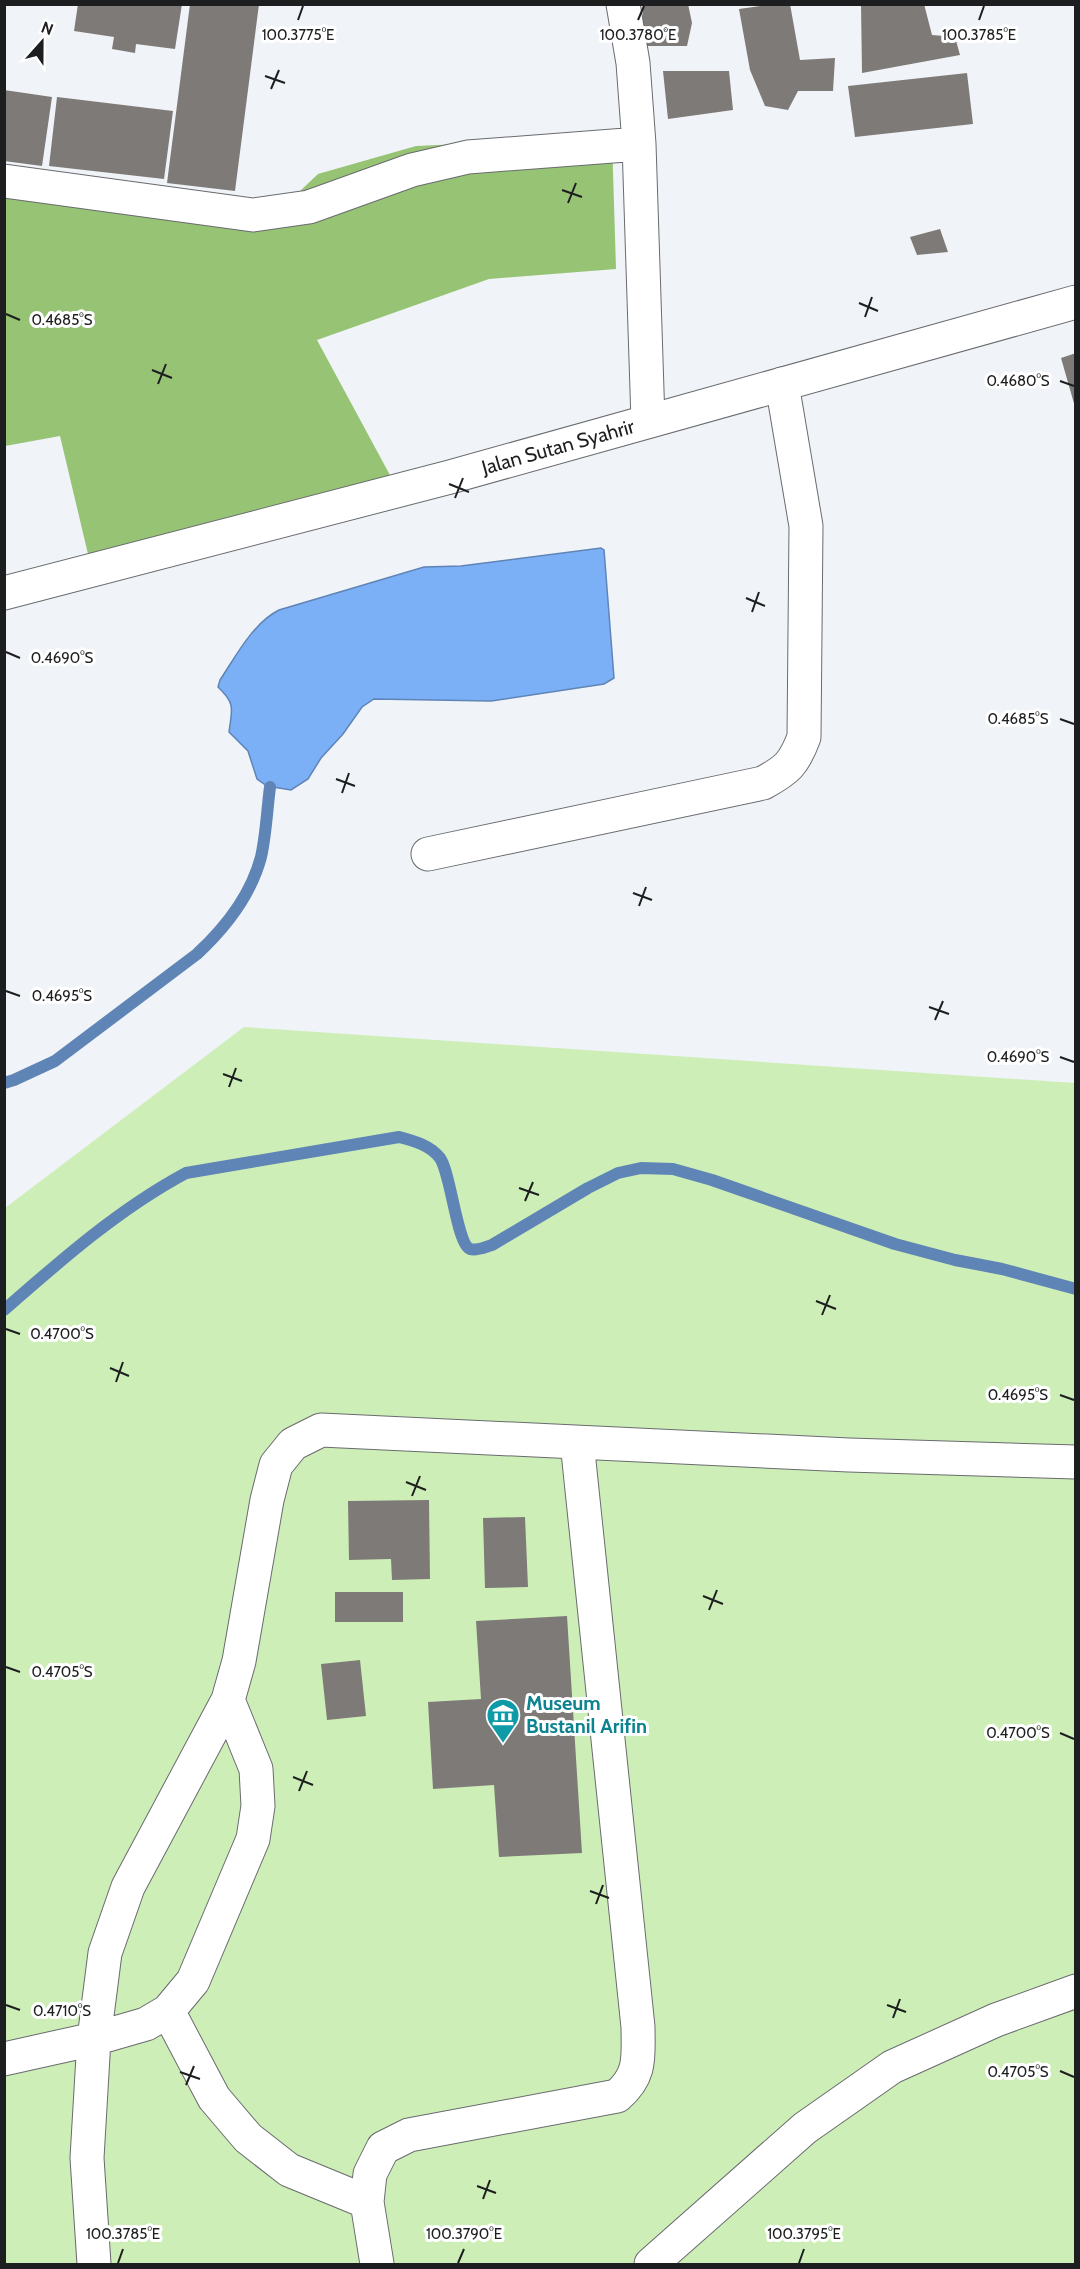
<svg xmlns="http://www.w3.org/2000/svg" width="1080" height="2269" font-family="Cabin,sans-serif">
  <style>
    .green { fill: #ceeeb7 }
    .forest { fill: #97c374 }
    .water { fill: #7bb0f6; stroke: #5f84b6; stroke-width: 1.5 }
    .lines { fill: none; stroke-linecap: round; stroke-linejoin: round }
    .stream { stroke: #5f84b6; stroke-width: 12 }
    .building { fill: #7e7a77 }
    .minor-casing { stroke: #696b6f; stroke-width: 35 }
    .highway-casing { stroke: #696b6f; stroke-width: 35 }
    .minor { stroke: #fff; stroke-width: 33 }
    .highway { stroke: #fff; stroke-width: 33 }
    .ticks { fill: none; stroke: #1d1e1f; stroke-width: 2 }
    .labels { text-anchor: middle; stroke-width: 6; stroke-linejoin: round; paint-order: stroke }
    .street-label { font-size: 20px; fill: #1d1e1f; stroke: #fff }
    .culture-label { font-size: 20px; font-weight: bold; fill: #0d838f; stroke: #fff; text-anchor: start }
    .ticks-label { font-size: 15px; text-anchor: middle; fill: #1d1e1f; stroke: #fff; stroke-width: 6; stroke-linejoin: round; paint-order: stroke }
  </style>
  <rect width="100%" height="100%" fill="#f0f3f7"/>
  <!-- green -->
  <path class="green" d="M 244,1027 L 1075,1083 L 1075,2264 L 5,2264 L 5,1208 Z"/>
  <!-- forest -->
  <path class="forest" d="M 591,138 L 612,140 L 616,269 L 489,279 L 317,340 L 391,477 L 307,497 L 88,554 L 60,436 L 5,446 L 5,172 L 224,200 L 290,197 L 299,192 L 318,174 L 416,146 Z"/>
  <!-- water -->
  <path class="water" d="M 601,548 L 604,550 L 614,678 L 604,684 L 491,701 L 374,699 L 362,707 L 343,734 L 321,758 L 308,779 L 291,790 L 267,786 L 257,779 L 248,751 L 229,732 C 232,709 236,704 218,687 L 220,680 C 236,656 253,623 279,610 L 424,567 L 461,566 Z"/>
  <g class="lines">
    <!-- stream -->
    <path class="stream" d="M 4,1083 L 14,1080 L 55,1061 L 197,954 C 225,928 251,895 261,857 C 266,835 267,810 270,787
      M 4,1310 C 61,1260 119,1209 186,1173 L 399,1137 C 414,1141 430,1145 440,1158 C 451,1174 457,1244 470,1249 C 477,1251 485,1247 492,1245 L 588,1188 L 618,1173 L 641,1168 L 673,1169 L 712,1180 L 895,1244 L 955,1260 L 1002,1269 L 1076,1289"/>
  </g>
  <!-- building -->
  <path class="building" d="M 78,4 L 182,4 L 175,49 L 136,44 L 135,53 L 112,49 L 114,37 L 74,31 Z
    M 190,4 L 259,4 L 235,191 L 167,183 Z
    M 643,4 L 688,4 L 692,23 L 687,46 L 642,46 Z
    M 775,4 L 790,4 L 800,60 L 835,58 L 833,91 L 798,91 L 788,110 L 765,106 L 750,70 L 739,9 Z
    M 861,4 L 924,4 L 932,35 L 955,37 L 960,55 L 862,73 Z
    M 663,71 L 729,71 L 733,110 L 668,119 Z
    M 967,73 L 973,124 L 855,137 L 848,86 Z
    M 4,90 L 52,97 L 42,166 L 4,161 Z
    M 57,97 L 173,111 L 164,179 L 49,166 Z
    M 940,229 L 948,252 L 917,255 L 910,237 Z
    M 1076,353 L 1076,407 L 1075,407 L 1061,358 Z
    M 429,1500 L 430,1579 L 392,1580 L 391,1559 L 349,1560 L 348,1501 Z
    M 525,1517 L 528,1587 L 485,1588 L 483,1518 Z
    M 335,1592 L 403,1592 L 403,1622 L 335,1622 Z
    M 567,1616 L 582,1853 L 499,1857 L 494,1785 L 433,1789 L 428,1702 L 481,1699 L 476,1621 Z
    M 360,1660 L 366,1716 L 327,1720 L 321,1664 Z"/>
  <g class="lines">
    <!-- minor casing -->
    <g class="minor-casing">
      <path id="minor" d="M 623,4 L 633,63 L 639,144 L 648,421
        M 4,181 L 253,215 L 309,207 L 412,170 L 468,157 L 639,144
        M 428,854 L 763,783 C 787,770 794,764 804,737 L 806,526 L 782,384
        M 168,2011 L 214,2098 L 248,2138 L 289,2170 L 367,2202
        M 4,2059 L 94,2039 L 146,2024 L 168,2011 L 193,1981 L 253,1839 L 258,1806 L 256,1769 L 228,1700
        M 94,2264 L 87,2158 L 94,2039 L 105,1953 L 128,1887 L 228,1700 L 239,1661 L 267,1500 L 276,1465 L 293,1444 L 321,1430 L 849,1455 L 1076,1462
        M 377,2264 L 367,2202 L 370,2174 L 383,2148 L 409,2135 L 617,2096 C 642,2075 638,2056 638,2027 L 577,1442
        M 651,2264 L 805,2128 L 892,2067 L 996,2020 L 1076,1991"/>
    </g>
    <!-- highway casing -->
    <g class="highway-casing">
      <g id="highway">
        <path id="s1" d="M 4,593 L 450,477 L 1076,302"/>
      </g>
    </g>
    <!-- minor -->
    <use href="#minor" class="minor"/>
    <!-- highway -->
    <use href="#highway" class="highway"/>
  </g>
  <!-- ticks -->
  <path class="ticks" d="M 298,20 L 303,6M 638,20 L 644,6M 979,20 L 984,6M 265,76 L 285,83M 271,89 L 279,70M 562,190 L 582,197M 568,203 L 576,183M 859,303 L 878,311M 6,314 L 20,320M 865,317 L 872,297M 152,370 L 172,378M 1060,381 L 1074,386M 158,384 L 166,364M 449,484 L 469,492M 455,498 L 463,478M 746,598 L 765,606M 752,612 L 759,592M 6,652 L 20,658M 1060,719 L 1074,724M 336,779 L 355,786M 342,793 L 349,773M 633,893 L 652,900M 639,906 L 646,887M 6,991 L 20,996M 929,1007 L 949,1014M 935,1020 L 943,1001M 1060,1057 L 1074,1062M 223,1074 L 242,1081M 229,1087 L 236,1068M 519,1188 L 539,1195M 525,1201 L 533,1182M 816,1301 L 836,1309M 822,1315 L 830,1295M 6,1329 L 20,1334M 110,1368 L 129,1376M 116,1382 L 123,1362M 1060,1395 L 1074,1400M 406,1482 L 426,1490M 412,1496 L 420,1476M 703,1596 L 723,1604M 709,1610 L 717,1590M 6,1667 L 20,1672M 1060,1733 L 1074,1739M 293,1777 L 313,1785M 299,1791 L 307,1771M 590,1891 L 609,1898M 596,1904 L 603,1885M 6,2005 L 20,2010M 887,2005 L 906,2012M 893,2018 L 900,1999M 1060,2071 L 1074,2077M 180,2072 L 200,2079M 186,2085 L 194,2066M 477,2186 L 496,2193M 483,2199 L 490,2180M 118,2263 L 123,2249M 458,2263 L 464,2249M 799,2263 L 804,2249"/>
  <!-- icons -->
  <defs>
    <g id="museum-pin" transform="scale(1.725)"><path d="M0 17L-7.5 6A9.5 9.5 0 1 1 7.5 6Z" fill="#0f9aa8" stroke="#fff"/><path d="M0-6L6-3V-2H-6V-3ZM-5-1h2V3h-2ZM-1-1h2V3h-2ZM3-1h2V3H3ZM-6 4H6V6H-6Z" fill="#fff"/></g>
  </defs>
  <g fill-rule="evenodd">
    <use href="#museum-pin" x="503" y="1715"/>
  </g>
  <g class="labels">
    <!-- street labels -->
    <g class="street-label">
      <text dy="7" stroke="none"><textPath href="#s1" startOffset="573">Jalan Sutan Syahrir</textPath></text>
    </g>
    <!-- culture labels -->
    <g class="culture-label">
      <text x="526" y="1710">Museum<tspan x="526" dy="23">Bustanil Arifin</tspan></text>
    </g>
  </g>
  <g class="ticks-label">
    <text x="298" y="40">100.3775°E</text>
    <text x="638" y="40">100.3780°E</text>
    <text x="979" y="40">100.3785°E</text>
    <text x="62" y="325">0.4685°S</text>
    <text x="1018" y="386">0.4680°S</text>
    <text x="62" y="663">0.4690°S</text>
    <text x="1018" y="724">0.4685°S</text>
    <text x="62" y="1001">0.4695°S</text>
    <text x="1018" y="1062">0.4690°S</text>
    <text x="62" y="1339">0.4700°S</text>
    <text x="1018" y="1400">0.4695°S</text>
    <text x="62" y="1677">0.4705°S</text>
    <text x="1018" y="1738">0.4700°S</text>
    <text x="62" y="2016">0.4710°S</text>
    <text x="1018" y="2077">0.4705°S</text>
    <text x="123" y="2239">100.3785°E</text>
    <text x="464" y="2239">100.3790°E</text>
    <text x="804" y="2239">100.3795°E</text>
  </g>
  <!-- border -->
  <rect width="1080" height="2269" fill="none" stroke="#1d1e1f" stroke-width="12"/>
  <!-- north arrow -->
  <g transform="translate(42 42) rotate(21)" stroke="#ffffff" stroke-width="4.5" paint-order="stroke">
  <path d="M0-4.5L10 22L0 15L-10 22Z" fill="#1d1e1f"/>
  <text y="-9" font-size="16" font-weight="bold" text-anchor="middle" fill="#1d1e1f">N</text>
  </g>
</svg>
